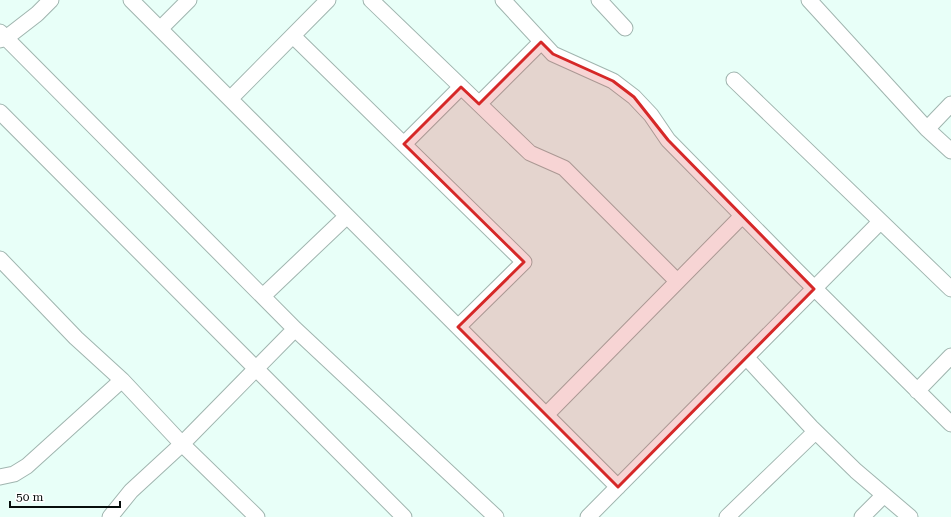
<svg xmlns="http://www.w3.org/2000/svg" width="951" height="517" font-family="'Roboto Serif',serif">
  <style>
    .lines { fill: none; stroke-linecap: round; stroke-linejoin: round }
    .minor-casing { stroke: #a0b5af; stroke-width: 17 }
    .minor { stroke: #fff; stroke-width: 15 }
    .marked { fill: #d62828; fill-opacity: 0.2; stroke: #d62828; stroke-width: 3; stroke-linejoin: round }
  </style>
  <rect width="100%" height="100%" fill="#e8fff8"/>
  <g class="lines">
    <!-- minor casing -->
    <g class="minor-casing">
      <path id="minor" d="M 131,0 L 618,487
        M 371,0 L 530,153 L 564,168 L 677,281
        M 503,0 L 553,54 L 613,81 L 634,97 L 651,115 L 668,140 L 796,270 L 951,424
        M 599,0 L 625,28
        M 809,0 L 927,129 L 951,151
        M 160,29 L 189,0
        M 0,32 L 295,329 L 496,517
        M 293,36 L 524,262 L 458,327
        M 0,40 L 6,38 L 37,14 L 51,0
        M 734,80 L 951,289
        M 230,99 L 328,0
        M 479,104 L 541,42
        M 0,112 L 404,517
        M 927,129 L 951,104
        M 404,144 L 461,87
        M 0,259 L 76,338 L 122,380 L 182,444 L 257,517
        M 263,296 L 347,216
        M 746,357 L 811,427 L 856,471 L 910,517
        M 917,391 L 951,356
        M 546,415 L 742,216
        M 0,477 L 14,474 L 27,466 L 122,380
        M 110,517 L 131,491 L 182,444 L 295,329
        M 588,517 L 880,222
        M 727,517 L 815,432
        M 862,517 L 884,495"/>
    </g>
    <!-- minor -->
    <use href="#minor" class="minor"/>
  </g>
  <!-- marked area -->
  <path class="marked" d="M 541,42 L 553,54 L 613,81 L 634,97 L 668,140 L 814,289 L 618,487 L 458,327 L 524,262 L 404,144 L 461,87 L 479,104 Z"/>
  <!-- scale -->
  <path d="M10 501v6h110v-6" fill="none" stroke="#070e0c" stroke-width="2"/>
  <text x="16" y="501" font-size="12" fill="#070e0c" stroke="#ffffff" stroke-width="3" paint-order="stroke">50 m</text>
</svg>
